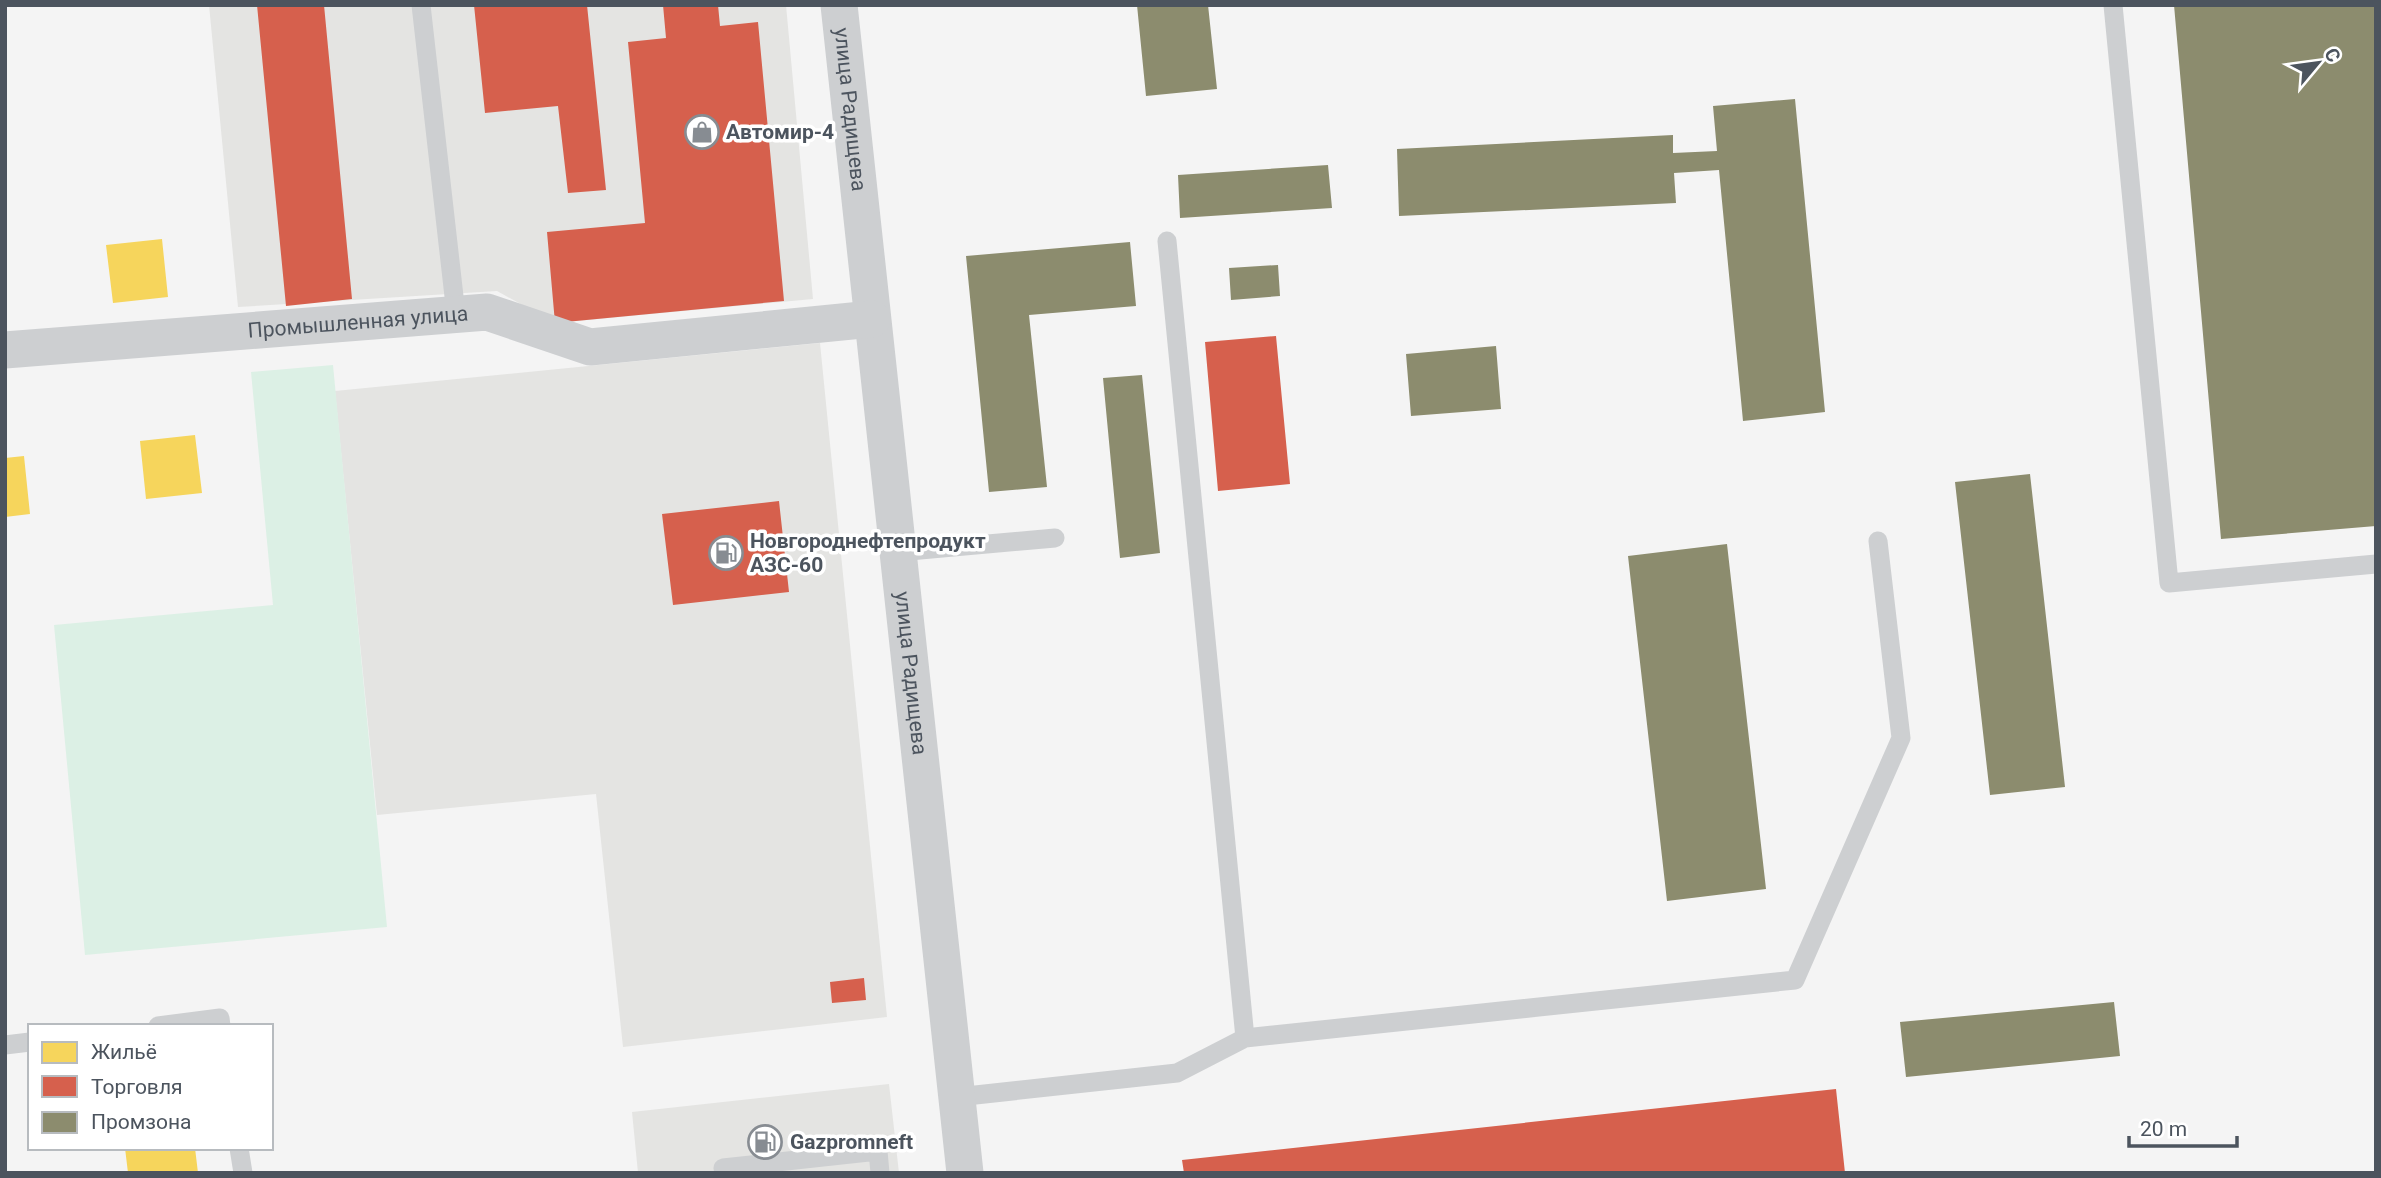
<svg xmlns="http://www.w3.org/2000/svg" width="2381" height="1178" font-family="Roboto,sans-serif">
  <style>
    .commercial { fill: #e4e4e2 }
    .green { fill: #dcf0e5 }
    .homes { fill: #f6d55c }
    .shops { fill: #d6604d }
    .industry { fill: #8c8c6e }
    .lines { fill: none; stroke-linecap: round; stroke-linejoin: round }
    .lane { stroke: #cdcfd1; stroke-width: 19 }
    .street { stroke: #cdcfd1; stroke-width: 37 }
    .labels { text-anchor: middle; stroke-width: 7; stroke-linejoin: round; paint-order: stroke }
    .street-label { font-size: 21px; fill: #4c545e; stroke: #fff }
    .poi-label { font-size: 21px; font-weight: bold; fill: #4c545e; stroke: #fff; text-anchor: start }
  </style>
  <rect width="100%" height="100%" fill="#f4f4f4"/>
  <!-- commercial -->
  <path class="commercial" d="M 209,5 L 786,5 L 813,299 L 555,323 L 497,291 L 238,307 Z
    M 820,343 L 887,1017 L 623,1047 L 596,794 L 377,815 L 335,391 Z
    M 889,1084 L 899,1173 L 638,1173 L 632,1112 Z"/>
  <!-- green -->
  <path class="green" d="M 333,365 L 387,927 L 85,955 L 54,625 L 273,605 L 251,372 Z"/>
  <!-- homes -->
  <path class="homes" d="M 162,239 L 168,297 L 113,303 L 106,245 Z
    M 195,435 L 202,493 L 146,499 L 140,441 Z
    M 24,456 L 30,514 L 5,517 L 5,458 Z
    M 125,1148 L 195,1148 L 198,1173 L 128,1173 Z"/>
  <!-- shops -->
  <path class="shops" d="M 257,5 L 324,5 L 352,299 L 286,306 Z
    M 474,5 L 587,5 L 606,190 L 568,193 L 558,106 L 485,113 Z
    M 663,5 L 718,5 L 720,26 L 758,22 L 784,301 L 555,323 L 547,232 L 645,223 L 628,42 L 666,38 Z
    M 1276,336 L 1290,484 L 1218,491 L 1205,342 Z
    M 779,501 L 789,592 L 673,605 L 662,514 Z
    M 864,978 L 866,1000 L 832,1003 L 830,982 Z
    M 1836,1089 L 1845,1173 L 1184,1173 L 1182,1160 Z"/>
  <!-- industry -->
  <path class="industry" d="M 1137,5 L 1208,5 L 1217,89 L 1146,96 Z
    M 2174,5 L 2376,5 L 2376,526 L 2221,539 Z
    M 1795,99 L 1825,412 L 1743,421 L 1719,170 L 1674,173 L 1676,203 L 1399,216 L 1397,149 L 1673,135 L 1673,153 L 1717,151 L 1713,106 Z
    M 1328,165 L 1332,208 L 1180,218 L 1178,175 Z
    M 1130,242 L 1136,306 L 1029,315 L 1047,487 L 989,492 L 966,256 Z
    M 1278,265 L 1280,296 L 1231,300 L 1229,268 Z
    M 1496,346 L 1501,409 L 1411,416 L 1406,354 Z
    M 1142,375 L 1160,553 L 1120,558 L 1103,378 Z
    M 2030,474 L 2065,787 L 1990,795 L 1955,482 Z
    M 1727,544 L 1766,889 L 1667,901 L 1628,556 Z
    M 2114,1002 L 2120,1056 L 1906,1077 L 1900,1022 Z"/>
  <g class="lines">
    <!-- lane -->
    <path class="lane" d="M 421,5 L 456,314
      M 2113,5 L 2169,583 L 2376,564
      M 1167,241 L 1245,1038 L 1795,980 L 1901,738 L 1878,541
      M 898,552 L 1055,538
      M 158,1026 L 220,1018 L 221,1026
      M 5,1045 L 30,1042
      M 957,1097 L 1177,1073 L 1245,1038
      M 239,1148 L 243,1173
      M 724,1173 L 723,1168 L 878,1151 L 880,1173"/>
    <!-- street -->
    <g class="street">
      <path id="s1" d="M 839,5 L 965,1173"/>
      <path id="s2" d="M 5,350 L 487,312 L 590,347 L 872,319"/>
    </g>
  </g>
  <!-- icons -->
  <defs>
    <g id="shop-ring" transform="scale(1.75)"><circle r="9.5" fill="#fff" stroke="#878c92" stroke-width="1.5"/><path d="M-5-2.5h2.3a2.7 3.5 0 0 1 5.4 0H5L5.5 6h-11ZM-1.5-2.5h3a1.5 2.3 0 0 0-3 0Z" fill="#878c92"/></g>
    <g id="fuel-ring" transform="scale(1.75)"><circle r="9.5" fill="#fff" stroke="#878c92" stroke-width="1.5"/><path d="M-5.5-6h7V0h2V4h1.3V-2.5L3-4.5l.8-.8L6-3V5H2.5V1h-1V6h-7ZM-4.2-4.7v3.2H.2V-4.7Z" fill="#878c92"/></g>
  </defs>
  <g fill-rule="evenodd">
    <use href="#shop-ring" x="702" y="132"/>
    <use href="#fuel-ring" x="726" y="553"/>
    <use href="#fuel-ring" x="765" y="1142"/>
  </g>
  <g class="labels">
    <!-- street labels -->
    <g class="street-label">
      <text dy="7" stroke="none"><textPath href="#s1" startOffset="105">улица Радищева</textPath></text>
      <text dy="7" stroke="none"><textPath href="#s2" startOffset="354">Промышленная улица</textPath></text>
      <text dy="7" stroke="none"><textPath href="#s1" startOffset="672">улица Радищева</textPath></text>
    </g>
    <!-- poi labels -->
    <g class="poi-label">
      <text x="726" y="139">Автомир-4</text>
      <text x="750" y="548">Новгороднефтепродукт<tspan x="750" dy="24">АЗС-60</tspan></text>
      <text x="790" y="1149">Gazpromneft</text>
    </g>
  </g>
  <!-- border -->
  <rect width="2381" height="1178" fill="none" stroke="#4c545e" stroke-width="14"/>
  <!-- legend -->
  <rect x="28" y="1024" width="245" height="126" fill="#ffffff" stroke="#b7bbbf" stroke-width="2"/>
  <rect x="42" y="1042" width="35" height="21" fill="#f6d55c" stroke="#b7bbbf" stroke-width="2"/>
  <text x="91" y="1059" font-size="21" fill="#4c545e">Жильё</text>
  <rect x="42" y="1076" width="35" height="21" fill="#d6604d" stroke="#b7bbbf" stroke-width="2"/>
  <text x="91" y="1094" font-size="21" fill="#4c545e">Торговля</text>
  <rect x="42" y="1112" width="35" height="21" fill="#8c8c6e" stroke="#b7bbbf" stroke-width="2"/>
  <text x="91" y="1129" font-size="21" fill="#4c545e">Промзона</text>
  <!-- north arrow -->
  <g transform="translate(2318 63) rotate(61)" stroke="#ffffff" stroke-width="5" paint-order="stroke">
  <path d="M0-5L12 26L0 18L-12 26Z" fill="#4c545e"/>
  <text y="-10" font-size="19" font-weight="bold" text-anchor="middle" fill="#4c545e">С</text>
  </g>
  <!-- scale -->
  <path d="M2129 1136v10h108v-10" fill="none" stroke="#4c545e" stroke-width="3.5"/>
  <text x="2140" y="1136" font-size="21" fill="#4c545e" stroke="#ffffff" stroke-width="5" paint-order="stroke">20 m</text>
</svg>
